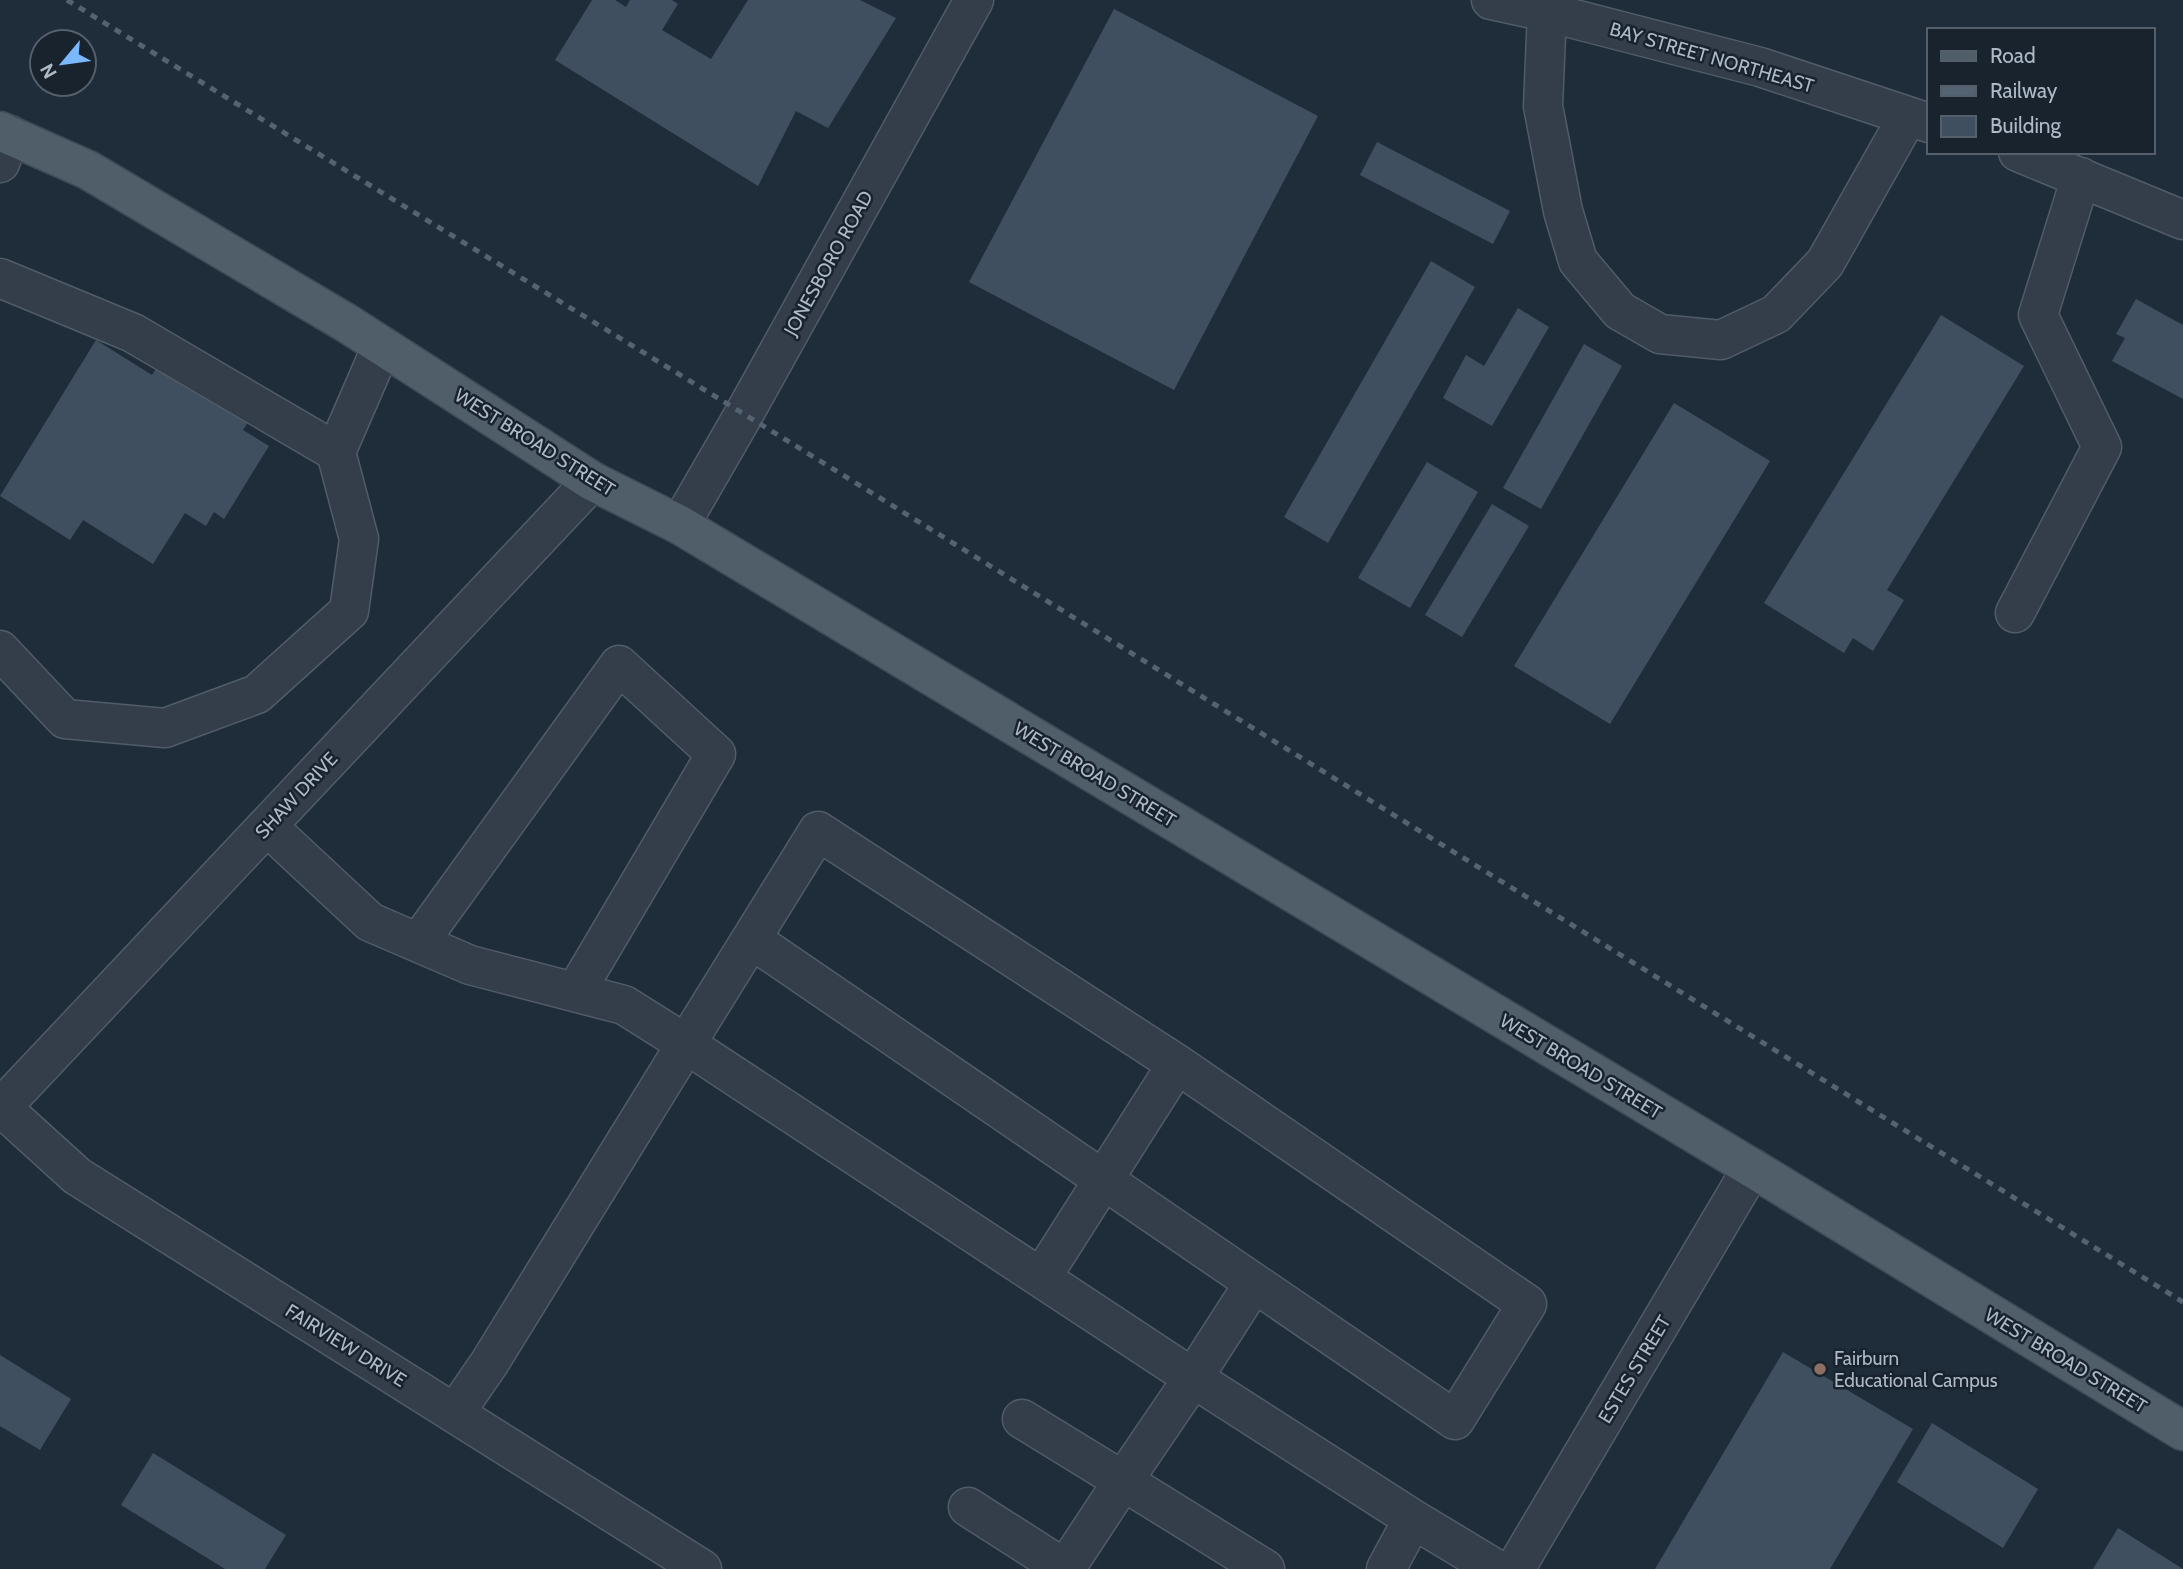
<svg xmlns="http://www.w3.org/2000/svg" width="2183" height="1569" font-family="Cabin,sans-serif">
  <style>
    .building { fill: #404f5f }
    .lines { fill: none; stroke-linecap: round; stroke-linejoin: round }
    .minor-casing { stroke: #505c68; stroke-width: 41 }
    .major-casing { stroke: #3f4a57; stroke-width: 41 }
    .minor { stroke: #333e4a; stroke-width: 38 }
    .major { stroke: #505e6a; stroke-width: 38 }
    .rail { stroke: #546372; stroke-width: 5; stroke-dasharray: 7 7; stroke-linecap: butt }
    .education-dot { fill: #8d6e63; stroke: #18232e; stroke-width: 2.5 }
    .labels { text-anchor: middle; stroke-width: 5; stroke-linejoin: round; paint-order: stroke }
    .street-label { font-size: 19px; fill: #adb9c7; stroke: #18232e }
    .poi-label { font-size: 19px; fill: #adb9c7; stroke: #18232e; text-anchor: start }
  </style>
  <rect width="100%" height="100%" fill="#1f2d3a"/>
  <!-- building -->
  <path class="building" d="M 592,0 L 615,0 L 626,7 L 630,0 L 672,0 L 678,4 L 662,30 L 711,59 L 748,0 L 860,0 L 896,18 L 828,128 L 796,111 L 758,186 L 555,60 Z
    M 1114,9 L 1318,116 L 1174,390 L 969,282 Z
    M 1377,142 L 1510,211 L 1493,244 L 1360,175 Z
    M 1431,261 L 1475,287 L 1328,543 L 1284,517 Z
    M 2136,299 L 2183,325 L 2183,399 L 2112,361 L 2125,338 L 2116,334 Z
    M 1518,308 L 1549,327 L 1492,426 L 1443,398 L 1466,355 L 1484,366 Z
    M 1941,315 L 2024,366 L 1887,590 L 1904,600 L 1873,651 L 1853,638 L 1844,653 L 1764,603 Z
    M 96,340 L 152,375 L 159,363 L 250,419 L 243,430 L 269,446 L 224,519 L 214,512 L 206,526 L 185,513 L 153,564 L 83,520 L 70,540 L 0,496 Z
    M 1584,344 L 1622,366 L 1541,509 L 1503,488 Z
    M 1674,403 L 1770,461 L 1610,724 L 1514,666 Z
    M 1427,462 L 1478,492 L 1410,608 L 1358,578 Z
    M 1492,504 L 1529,526 L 1462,637 L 1425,615 Z
    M 1783,1352 L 1913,1429 L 1830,1569 L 1655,1569 Z
    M 0,1355 L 71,1399 L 40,1450 L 0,1426 Z
    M 1932,1423 L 2038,1489 L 2003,1548 L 1897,1482 Z
    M 153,1453 L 286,1535 L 265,1569 L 225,1569 L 121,1505 Z
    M 2118,1528 L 2183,1569 L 2093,1569 Z"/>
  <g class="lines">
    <!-- minor casing -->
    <g class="minor-casing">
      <path id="minor" d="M 1491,0 L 1547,12 L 1760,67 L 1929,123
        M 1547,12 L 1543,106 L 1563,211 L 1578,261 L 1620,311 L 1660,334 L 1721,340 L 1776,314 L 1825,263 L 1908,116
        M 2018,152 L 2183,220
        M 0,163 L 10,135
        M 0,278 L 133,333 L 336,452
        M 680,525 L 744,414 L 974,0
        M 2015,613 L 2102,447 L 2038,315 L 2081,177
        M 0,650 L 65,719 L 165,728 L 257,694 L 349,611 L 359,539 L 336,452 L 382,346
        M 267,826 L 370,922 L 470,965 L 624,1005 L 686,1044 L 490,1362 L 455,1413
        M 751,939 L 1455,1420 L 1527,1304 L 1177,1064 L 818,831 L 686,1044 L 1193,1378 L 1123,1481 L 1265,1569
        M 419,942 L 619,665 L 716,754 L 576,991
        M 1,1107 L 77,1176 L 702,1569
        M 0,1109 L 592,481
        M 1041,1278 L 1177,1064
        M 1254,1283 L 1193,1378 L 1413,1519 L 1386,1569
        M 1022,1419 L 1123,1481 L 1065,1569
        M 968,1507 L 1065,1569
        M 1413,1519 L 1496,1569
        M 1515,1569 L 1752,1168"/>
    </g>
    <!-- major casing -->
    <g class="major-casing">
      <path id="major" d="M 0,131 L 88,170 L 348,324 L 592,481 L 680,525 L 1752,1168 L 2183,1431"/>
    </g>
    <!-- minor -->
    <use href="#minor" class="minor"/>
    <!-- major -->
    <use href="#major" class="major"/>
    <!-- rail -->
    <path class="rail" d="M 67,0 L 744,414 L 2183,1302"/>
  </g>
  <!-- markers -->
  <circle class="education-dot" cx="1820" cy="1369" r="7"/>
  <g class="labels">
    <!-- street labels -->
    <g class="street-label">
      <text transform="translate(1712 57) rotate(16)" y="7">BAY STREET NORTHEAST</text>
      <text transform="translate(828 263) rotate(-61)" y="7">JONESBORO ROAD</text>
      <text transform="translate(535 442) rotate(32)" y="7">WEST BROAD STREET</text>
      <text transform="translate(1095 774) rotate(31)" y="7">WEST BROAD STREET</text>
      <text transform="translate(296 795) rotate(-47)" y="7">SHAW DRIVE</text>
      <text transform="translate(1581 1066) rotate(31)" y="7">WEST BROAD STREET</text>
      <text transform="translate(346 1345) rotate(32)" y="7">FAIRVIEW DRIVE</text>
      <text transform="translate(2066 1360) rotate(31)" y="7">WEST BROAD STREET</text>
      <text transform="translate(1634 1369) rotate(-59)" y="7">ESTES STREET</text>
    </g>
    <!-- poi labels -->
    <g class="poi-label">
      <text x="1834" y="1365">Fairburn<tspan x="1834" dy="22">Educational Campus</tspan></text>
    </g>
  </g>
  <!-- legend -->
  <rect x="1927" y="28" width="228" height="126" fill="#18232e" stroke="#545f6b" stroke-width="2"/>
  <rect x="1941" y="51" width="35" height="10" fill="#505e6a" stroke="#545f6b" stroke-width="2"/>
  <text x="1990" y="63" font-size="21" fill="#adb9c7">Road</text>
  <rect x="1941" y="86" width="35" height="10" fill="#546372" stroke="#545f6b" stroke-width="2"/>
  <text x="1990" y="98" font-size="21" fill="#adb9c7">Railway</text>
  <rect x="1941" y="116" width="35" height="21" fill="#404f5f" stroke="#545f6b" stroke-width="2"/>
  <text x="1990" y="133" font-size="21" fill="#adb9c7">Building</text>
  <!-- north arrow -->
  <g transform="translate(63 63) rotate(241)"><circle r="33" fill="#18232e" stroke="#545f6b" stroke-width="2"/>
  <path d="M0-5L12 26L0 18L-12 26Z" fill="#7ab9ff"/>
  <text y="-10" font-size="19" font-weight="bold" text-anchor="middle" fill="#adb9c7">N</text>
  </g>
</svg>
